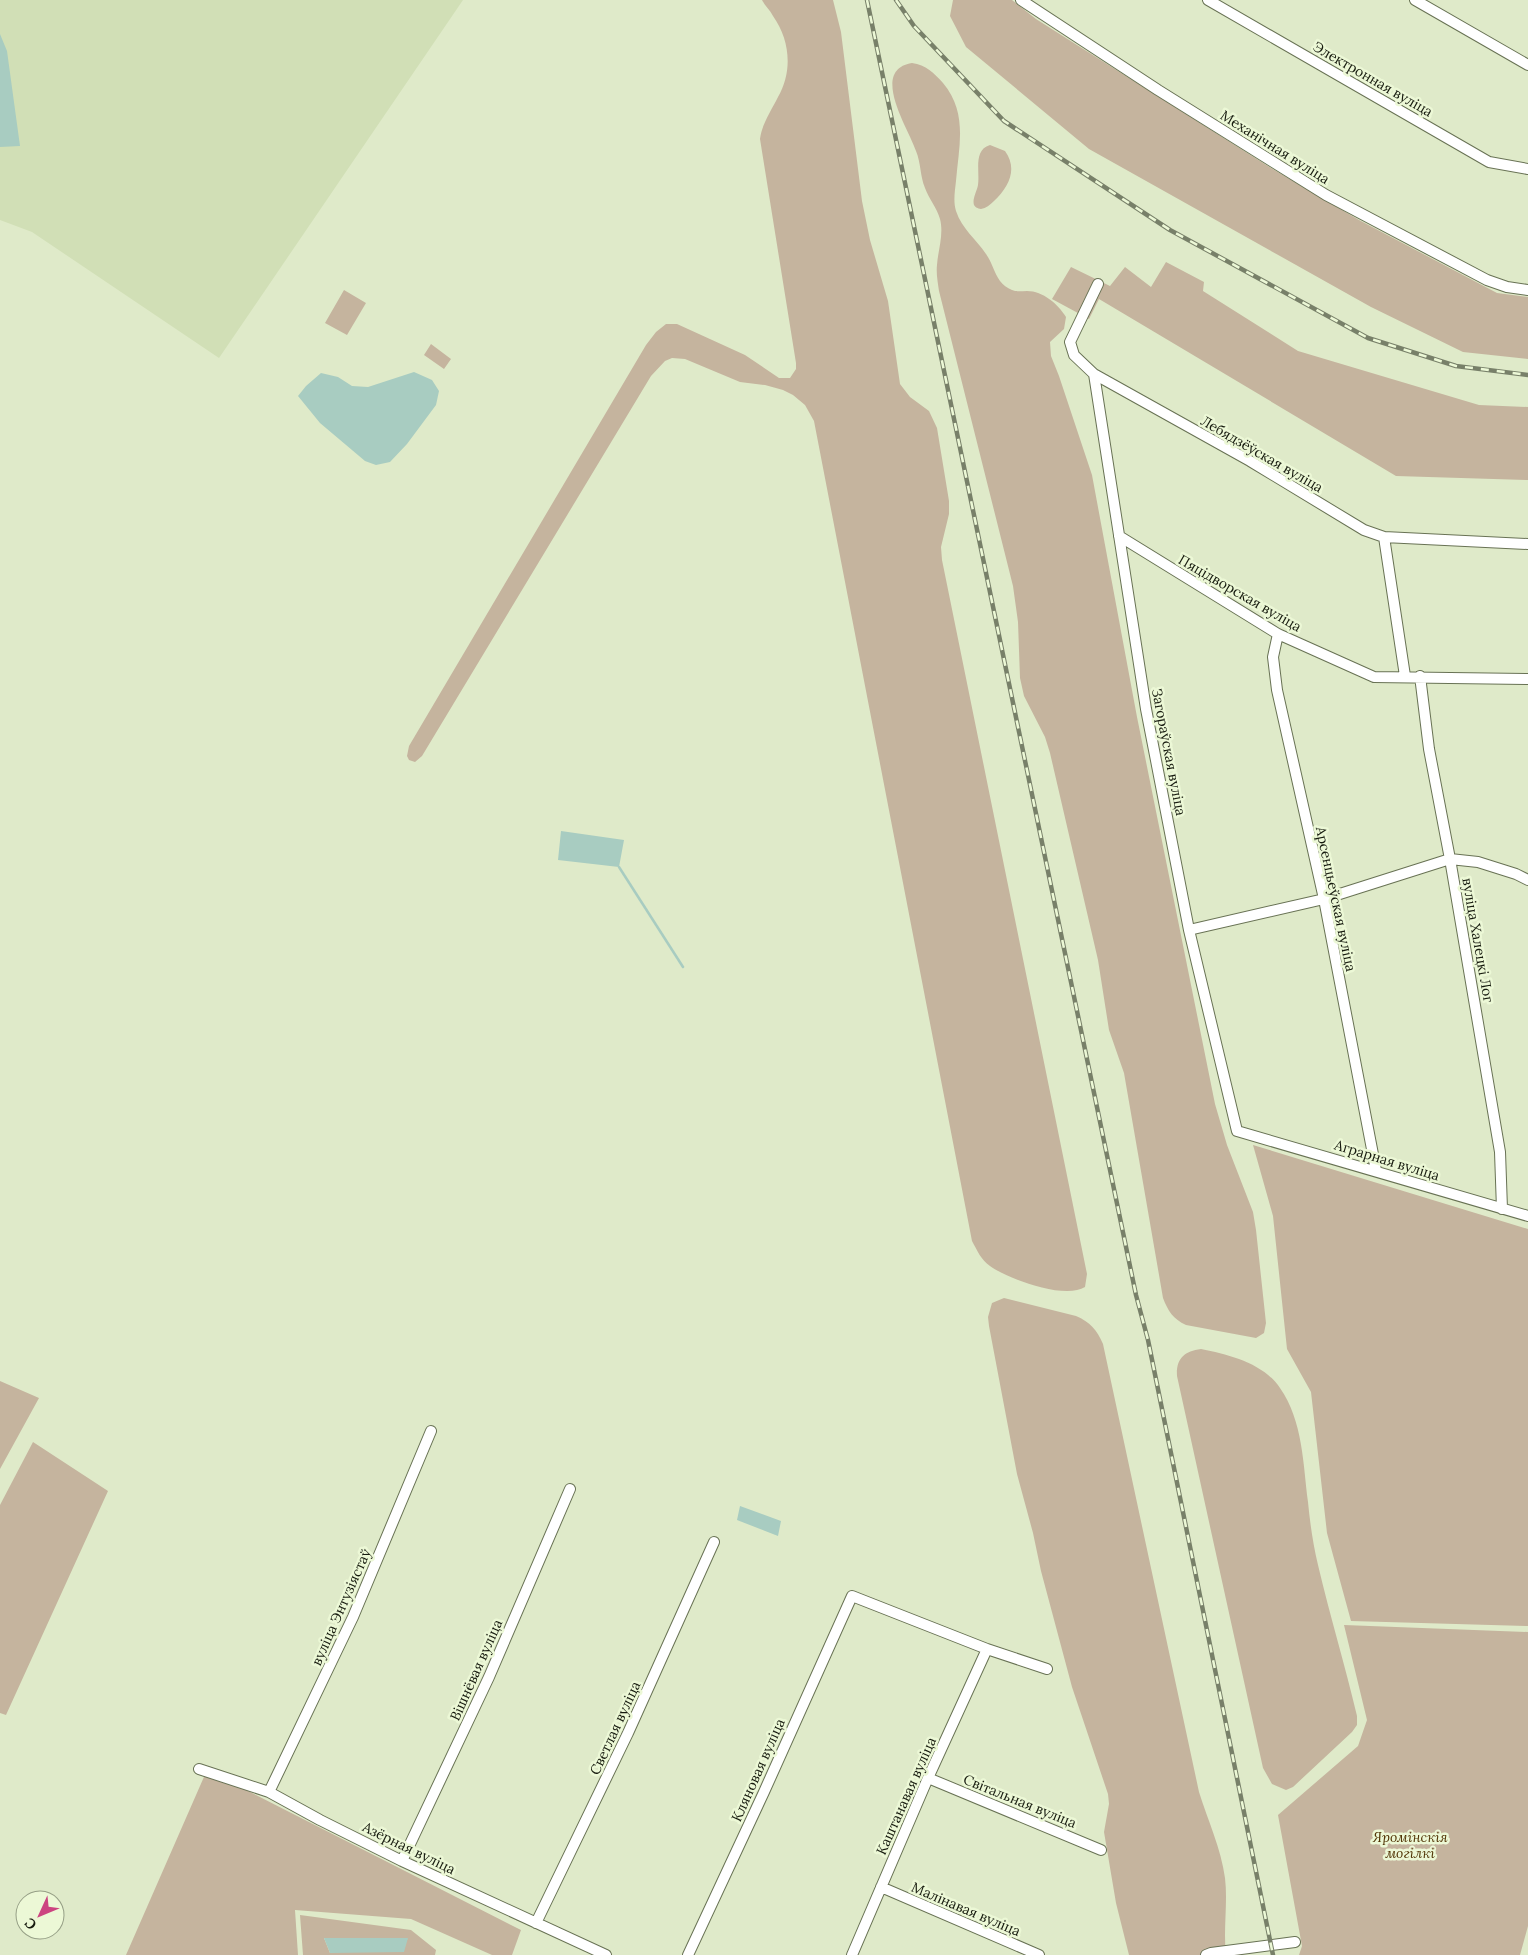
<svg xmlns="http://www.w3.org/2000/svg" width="1528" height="1955" font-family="Lora,serif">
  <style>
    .built { fill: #d1dfb6 }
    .green { fill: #c5b49e; fill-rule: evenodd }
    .water { fill: #a8ccc1 }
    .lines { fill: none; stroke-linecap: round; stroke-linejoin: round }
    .stream { stroke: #a8ccc1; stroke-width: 2.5 }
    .minor-casing { stroke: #687254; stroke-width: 12 }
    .minor { stroke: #fff; stroke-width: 10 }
    .rail-casing { stroke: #788069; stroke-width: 4.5 }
    .rail { stroke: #ecf8d6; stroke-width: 2.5; stroke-dasharray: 8; stroke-linecap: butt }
    .labels { text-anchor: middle; stroke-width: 5; stroke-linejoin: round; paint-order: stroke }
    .street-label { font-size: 14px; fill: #161a0e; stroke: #ecf8d6 }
    .park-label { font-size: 14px; font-style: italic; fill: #513405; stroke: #ecf8d6 }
  </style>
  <rect width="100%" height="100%" fill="#dfeac9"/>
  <!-- built -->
  <path class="built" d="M 0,0 L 463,0 L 219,358 L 32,232 L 0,220 Z"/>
  <!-- green -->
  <path class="green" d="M 762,0 L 833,0 L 841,32 L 862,201 L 870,240 L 888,301 L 900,384 L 910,397 L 929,411 L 937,428 L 949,501 L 949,514 L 941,547 L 942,560 L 1087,1274 L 1085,1287 C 1065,1300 1008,1279 990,1266 C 981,1260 977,1250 972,1241 L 814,421 L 805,405 L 793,395 L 783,390 L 765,385 L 740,382 L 685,359 L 672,358 L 665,361 L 651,376 L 422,756 L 415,762 L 409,760 L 407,756 L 409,746 L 646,345 L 656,332 L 666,324 L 677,324 L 745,355 L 779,378 L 790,378 L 796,369 L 796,363 L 760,139 C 762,124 771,111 778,97 C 793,71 790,40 773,16 C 770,10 765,6 762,0 Z
    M 953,0 L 1012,0 L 1036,19 L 1271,168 L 1359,220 L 1497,293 L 1528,297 L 1528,359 L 1463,352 L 1371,307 L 1089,149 L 966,47 L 950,16 Z
    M 912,63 C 926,65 934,73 943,83 C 968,113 959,145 956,181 C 955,191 953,201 956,211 C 962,229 976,239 986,254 C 992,262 994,273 1000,281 C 1003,285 1007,288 1012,290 C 1017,292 1021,291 1027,291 C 1043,291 1058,304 1066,317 L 1064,329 L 1050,342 L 1051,356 L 1059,376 L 1092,475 L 1137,717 L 1215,1104 L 1227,1145 L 1253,1212 L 1256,1230 L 1266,1323 L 1264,1333 L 1256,1338 L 1186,1325 C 1173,1319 1168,1311 1163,1298 L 1124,1073 L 1109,1030 L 1098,960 L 1050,753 L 1045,737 L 1024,696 L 1020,678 L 1018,622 L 1013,586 L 939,291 C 938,283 936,274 937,265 C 938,250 944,234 940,219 C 937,208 929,199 925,188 C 920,176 921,163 916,151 C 909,129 869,70 912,63 Z
    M 990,145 L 1005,151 C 1018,169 1009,187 994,201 C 990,205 986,208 981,209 C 977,208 976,208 974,205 C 972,199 977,191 978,185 C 980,171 973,150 990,145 Z
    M 1166,262 L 1204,282 L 1203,291 L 1298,351 L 1479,405 L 1528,407 L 1528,480 L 1396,476 L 1099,299 L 1089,319 L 1052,299 L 1071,267 L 1110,286 L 1125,267 L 1151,287 Z
    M 344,290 L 366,303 L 347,335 L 325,323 Z
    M 431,344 L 451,359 L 444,369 L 424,355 Z
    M 1253,1145 L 1528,1229 L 1528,1626 L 1351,1621 L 1327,1533 L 1311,1392 L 1287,1349 L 1273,1216 Z
    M 1004,1298 L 1076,1316 C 1090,1322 1097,1330 1103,1344 L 1199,1792 C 1208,1821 1221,1848 1225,1878 C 1228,1903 1223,1929 1226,1955 L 1129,1955 L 1116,1903 L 1104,1832 L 1109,1804 L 1108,1794 L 1072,1687 L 1041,1571 L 1033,1533 L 1017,1474 L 989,1326 L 988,1317 L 992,1303 Z
    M 1201,1349 C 1230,1355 1263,1363 1280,1388 C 1303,1421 1303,1464 1308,1502 C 1310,1523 1313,1544 1318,1565 C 1330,1616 1345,1665 1357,1716 L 1357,1725 L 1352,1732 L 1293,1787 L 1286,1790 L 1272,1784 L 1263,1768 L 1177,1376 C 1176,1359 1184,1351 1201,1349 Z
    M 0,1381 L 39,1398 L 0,1469 Z
    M 33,1442 L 108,1491 L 6,1715 L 0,1713 L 0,1505 Z
    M 1344,1625 L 1528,1632 L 1528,1926 L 1520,1955 L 1299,1955 L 1302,1946 L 1278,1815 L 1358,1746 L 1367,1720 Z
    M 207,1770 L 521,1930 L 512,1955 L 492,1955 L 411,1919 L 295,1910 L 298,1955 L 126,1955 Z
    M 300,1915 L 411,1930 L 436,1950 L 435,1955 L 303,1955 ZM 324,1938 L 408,1939 L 330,1953 Z"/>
  <!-- water -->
  <path class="water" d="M 0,34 L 7,51 L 20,146 L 0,147 Z
    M 414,372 L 432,380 L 439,391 L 436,405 L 407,444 L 390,462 L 376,465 L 365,461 L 320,423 L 298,396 L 306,386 L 321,373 L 338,377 L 352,386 L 368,387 Z
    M 561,831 L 624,840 L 619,867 L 558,860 Z
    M 740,1506 L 781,1521 L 778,1536 L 737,1520 Z
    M 324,1938 L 408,1938 L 404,1952 L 330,1953 Z"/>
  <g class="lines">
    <!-- stream -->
    <path class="stream" d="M 619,867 L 683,967"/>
    <!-- minor casing -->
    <g class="minor-casing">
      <path id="minor" d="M 1021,0 L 1158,90 L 1326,195 L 1487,280 L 1507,287 L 1528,290
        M 1208,0 L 1489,162 L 1528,169
        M 1415,0 L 1528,65
        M 1098,284 L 1070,342 L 1074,355 L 1094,374 L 1250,461 L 1364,530 L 1384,537 L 1528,544
        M 1094,374 L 1146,709 L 1189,930 L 1237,1131 L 1528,1216
        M 1119,536 L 1278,634 L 1374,677 L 1528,679
        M 1384,537 L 1405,676
        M 1278,634 L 1273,657 L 1277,690 L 1324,899 L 1376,1170
        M 1420,676 L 1429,749 L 1450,859 L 1500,1152 L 1502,1209
        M 1189,930 L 1324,899 L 1450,859 L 1478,862 L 1516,874 L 1528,880
        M 199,1769 L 269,1792 L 320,1820 L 402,1861 L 606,1955
        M 928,1778 L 1101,1850
        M 269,1792 L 353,1617 L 431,1431
        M 402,1861 L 489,1677 L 570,1489
        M 881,1887 L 1039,1955
        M 536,1923 L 628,1733 L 714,1542
        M 688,1955 L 764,1792 L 852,1596 L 987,1649 L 1047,1669
        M 852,1955 L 928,1778 L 987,1649
        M 1206,1955 L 1211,1953 L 1295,1942"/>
    </g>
    <!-- minor -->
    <use href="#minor" class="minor"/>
    <!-- rail casing -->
    <g class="rail-casing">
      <path id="rail" d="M 867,0 L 1136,1295 L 1148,1340 L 1273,1955
        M 896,0 L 914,26 L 1004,121 L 1170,230 L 1368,338 L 1456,366 L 1528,375"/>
    </g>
    <!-- rail -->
    <use href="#rail" class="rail"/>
  </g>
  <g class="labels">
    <!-- street labels -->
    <g class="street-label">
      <text transform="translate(1373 79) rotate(30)" y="5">Электронная вуліца</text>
      <text transform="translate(1275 147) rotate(32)" y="5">Механічная вуліца</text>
      <text transform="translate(1262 454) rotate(30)" y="5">Лебядзёўская вуліца</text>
      <text transform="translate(1240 593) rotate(30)" y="5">Пяцідворская вуліца</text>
      <text transform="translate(1169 752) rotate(79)" y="5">Загораўская вуліца</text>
      <text transform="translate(1336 899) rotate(78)" y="5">Арсенцьеўская вуліца</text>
      <text transform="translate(1478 940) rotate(80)" y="5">вуліца Халецкі Лог</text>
      <text transform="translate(1387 1160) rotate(17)" y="5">Аграрная вуліца</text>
      <text transform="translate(341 1607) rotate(-66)" y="5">вуліца Энтузіястаў</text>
      <text transform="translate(476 1670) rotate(-66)" y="5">Вішнёвая вуліца</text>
      <text transform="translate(615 1728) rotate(-65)" y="5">Светлая вуліца</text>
      <text transform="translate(758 1770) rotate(-66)" y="5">Кляновая вуліца</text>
      <text transform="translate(906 1796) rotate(-66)" y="5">Каштанавая вуліца</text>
      <text transform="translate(1020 1801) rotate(22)" y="5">Світальная вуліца</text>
      <text transform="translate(409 1848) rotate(26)" y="5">Азёрная вуліца</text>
      <text transform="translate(966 1909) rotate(23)" y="5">Малінавая вуліца</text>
    </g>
    <!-- park labels -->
    <g class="park-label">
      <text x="1410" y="1842">Яромінскія<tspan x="1410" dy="16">могілкі</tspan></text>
    </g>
  </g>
  <!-- north arrow -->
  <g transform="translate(40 1915) rotate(226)"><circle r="24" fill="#ecf8d6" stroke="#969f86"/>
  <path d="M0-4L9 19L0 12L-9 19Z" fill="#cc4480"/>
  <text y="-8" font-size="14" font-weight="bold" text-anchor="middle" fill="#161a0e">С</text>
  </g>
</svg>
